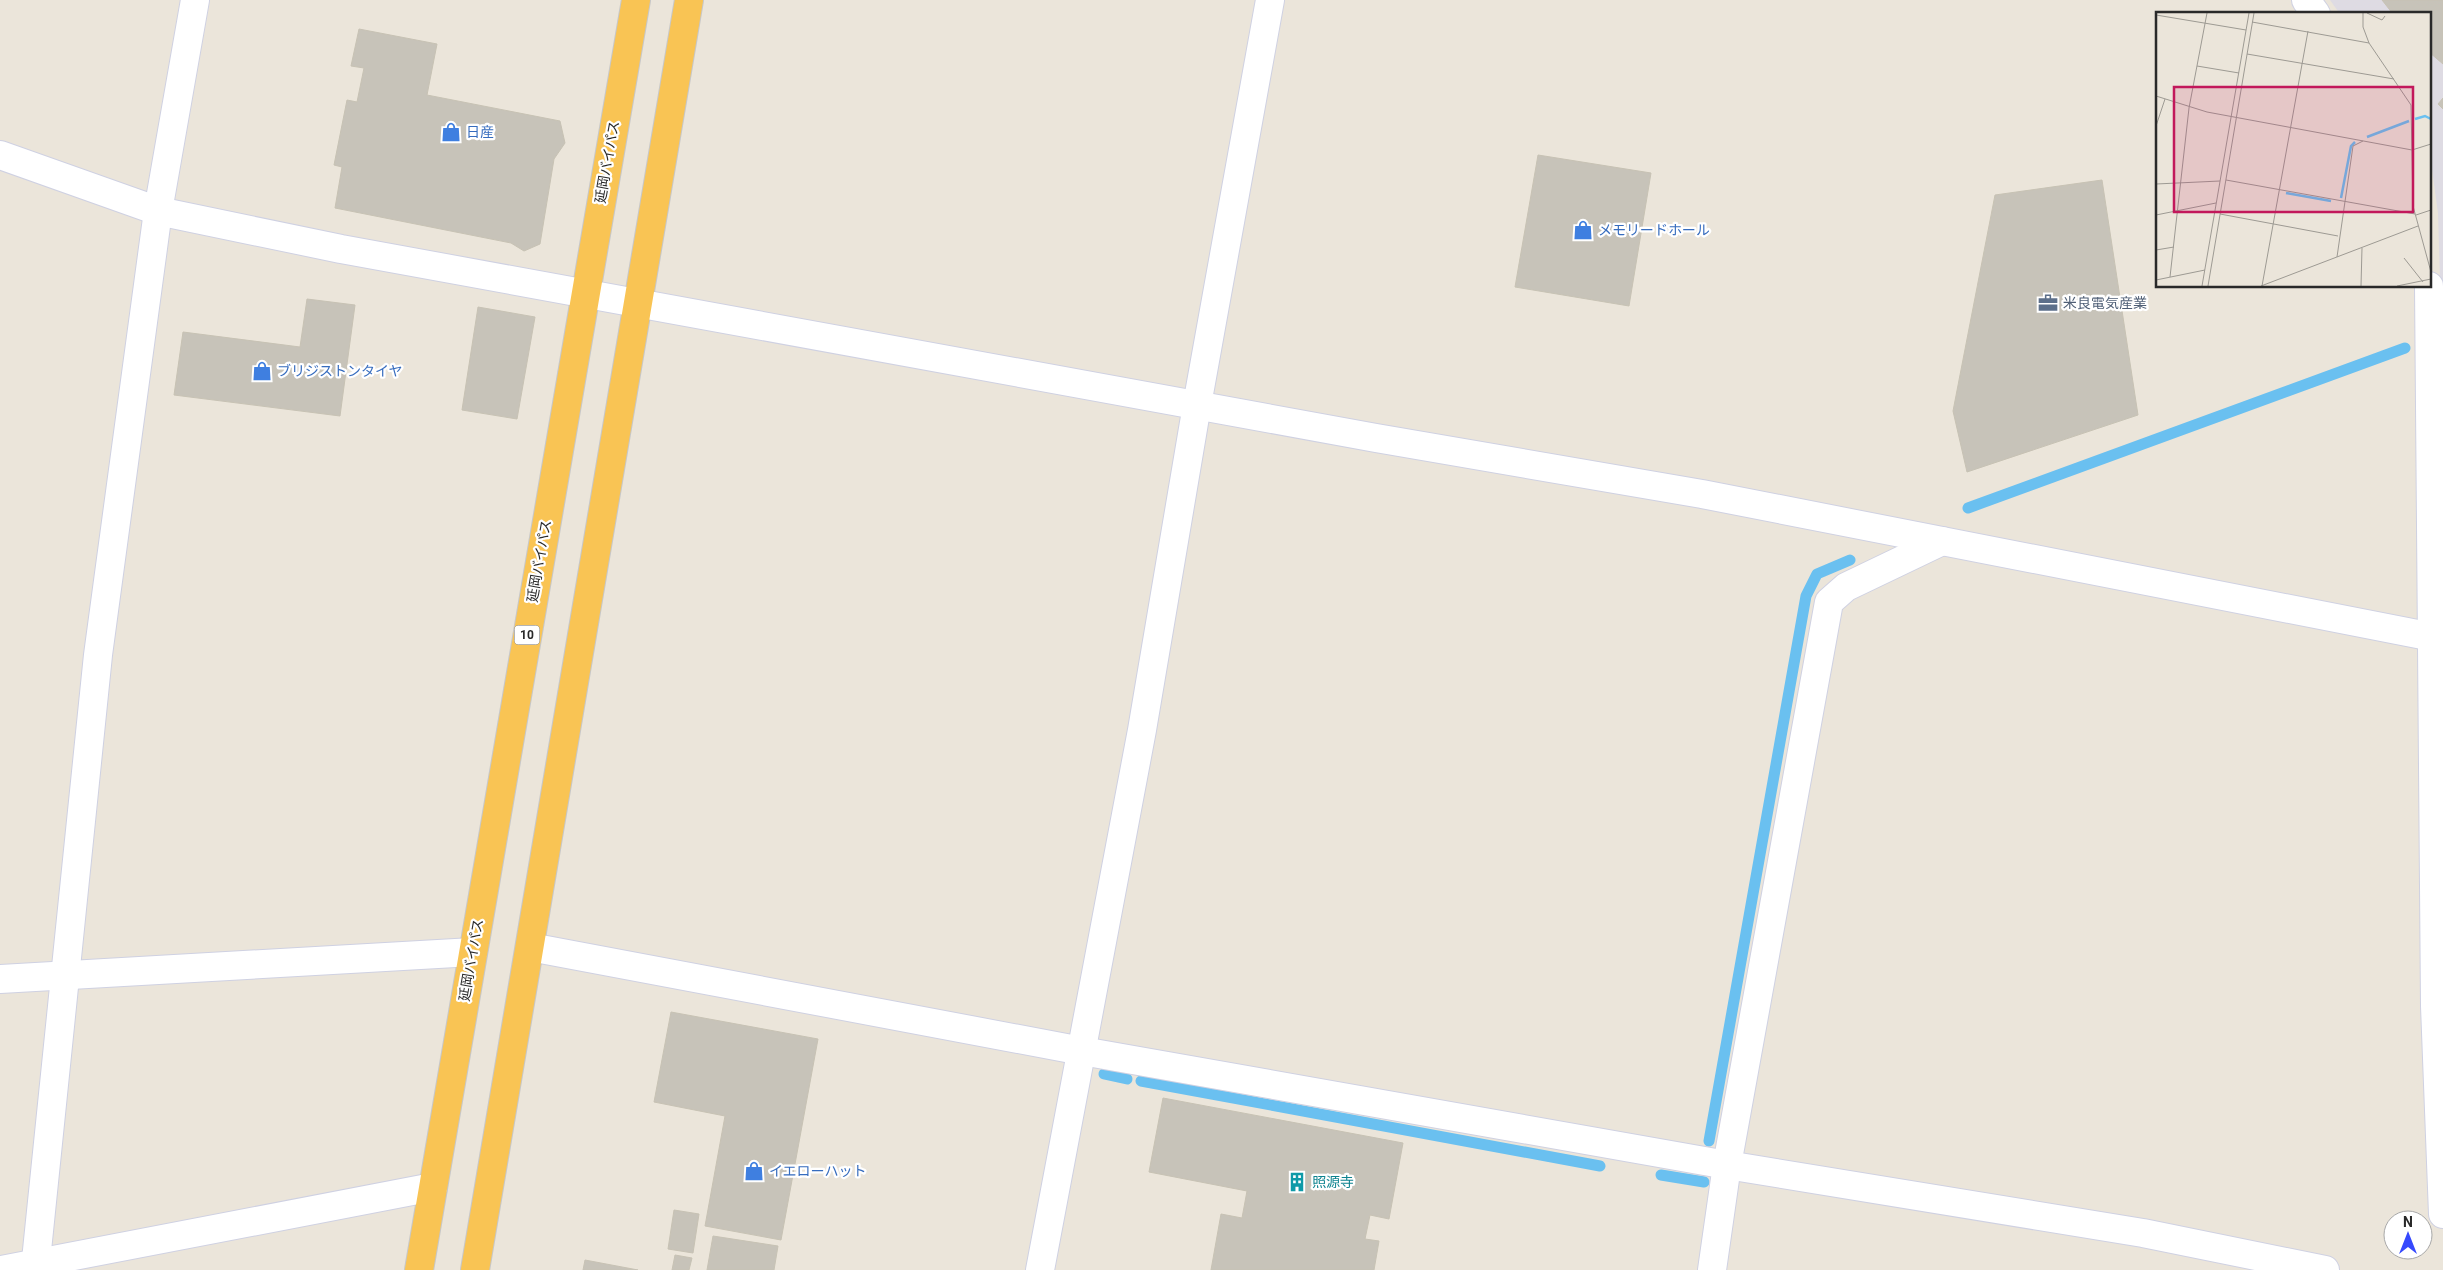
<svg xmlns="http://www.w3.org/2000/svg" width="2443" height="1270" viewBox="0 0 2443 1270" font-family="Roboto,'Noto Sans JP',sans-serif">
<rect width="100%" height="100%" fill="#ebe5da"/>
<polygon fill="#dedbe3" points="2330,0 2443,0 2443,380 2438,213 2429,148 2429,14 2340,14"/>
<g fill="none" stroke-linecap="round" stroke-linejoin="round">
<g stroke="#6ac0f0" stroke-width="11">
<polyline points="1968,508 2405,348"/>
<polyline points="1104,1074 1127,1079"/>
<polyline points="1141,1081 1600,1166"/>
<polyline points="1709,1141 1806,596 1817,574 1850,560"/>
<polyline points="1661,1175 1704,1182"/>
</g>
</g>
<g fill="#c7c3b9" stroke="#c7c2b4">
<polygon points="2382,0 2443,0 2443,64 2429,52 2429,14 2393,14"/>
<polygon points="359,29 437,44 427,95 560,121 565,143 554,159 540,244 524,251 511,243 335,208 342,167 334,165 347,100 357,102 364,68 351,66"/>
<polygon points="2443,98 2443,109 2438,104"/>
<polygon points="1538,155 1651,173 1629,306 1515,287"/>
<polygon points="2102,180 2138,415 1967,472 1953,411 1995,195"/>
<polygon points="307,299 355,305 340,416 174,395 183,332 300,347"/>
<polygon points="478,307 535,317 517,419 462,410"/>
<polygon points="671,1012 818,1039 781,1240 705,1226 725,1116 654,1102"/>
<polygon points="1163,1098 1403,1143 1389,1219 1370,1215 1365,1239 1379,1241 1374,1270 1211,1270 1221,1214 1242,1218 1247,1191 1149,1172"/>
<polygon points="674,1210 699,1214 693,1253 668,1249"/>
<polygon points="713,1236 778,1246 774,1270 707,1270"/>
<polygon points="675,1255 692,1258 689,1270 672,1270"/>
<polygon points="585,1260 638,1270 583,1270"/>
</g>
<g fill="none" stroke-linecap="round" stroke-linejoin="round">
<defs>
<g id="minor">
<polyline points="2306,0 2316,14"/>
<polyline points="0,155 158,211 341,249 1376,438 1702,494 2443,639"/>
<polyline points="2429,286 2435,1006 2443,1214"/>
<polyline points="530,947 1082,1051 1727,1165 2143,1233 2325,1270"/>
<polyline points="0,979 473,952"/>
<polyline points="1,1270 433,1187"/>
<polyline points="35,1270 98,655 158,211 195,0"/>
<polyline points="1040,1270 1142,730 1197,405 1270,0"/>
<polyline points="1712,1270 1727,1165 1829,602 1846,587 1942,541"/>
</g>
<g id="trunk">
<polyline points="419,1270 636,0"/>
<polyline points="475,1270 689,0"/>
</g>
</defs>
<use href="#minor" stroke="#cfd1e2" stroke-width="30"/>
<use href="#trunk" stroke="#c7c7c7" stroke-width="30"/>
<use href="#minor" stroke="#fff" stroke-width="28"/>
<use href="#trunk" stroke="#f9c454" stroke-width="28"/>
</g>
<defs>
<symbol id="shop-bare" viewBox="-9 -9 18 18"><path d="M-5-2.5h2.3a2.7 3.5 0 0 1 5.4 0H5L5.5 6h-11ZM-1.5-2.5h3a1.5 2.3 0 0 0-3 0Z" fill="#3f7fe0" stroke="#fff" stroke-width="2.5" paint-order="stroke"/></symbol>
<symbol id="office-bare" viewBox="-9 -9 18 18"><path d="M-6-3h4V-5.5h4V-3h4V5H-6ZM-1-4.5V-3h2v-1.5ZM-6 0V1H6V0Z" fill="#5c6f8a" stroke="#fff" stroke-width="2.5" paint-order="stroke"/></symbol>
<symbol id="building-bare" viewBox="-9 -9 18 18"><path d="M-4-6H4V6H1V3H-1V6H-4ZM-2.5-4.3h1.7v1.8h-1.7ZM.8-4.3h1.7v1.8H.8ZM-2.5-1h1.7V.8h-1.7ZM.8-1h1.7V.8H.8Z" fill="#0f9aa8" stroke="#fff" stroke-width="2.5" paint-order="stroke"/></symbol>
</defs>
<g fill-rule="evenodd">
<use href="#shop-bare" x="437" y="118" width="28" height="28"/>
<use href="#shop-bare" x="1569" y="216" width="28" height="28"/>
<use href="#office-bare" x="2034" y="289" width="28" height="28"/>
<use href="#shop-bare" x="248" y="357" width="28" height="28"/>
<use href="#shop-bare" x="740" y="1157" width="28" height="28"/>
<use href="#building-bare" x="1283" y="1168" width="28" height="28"/>
</g>
<g text-anchor="middle" dominant-baseline="central" stroke-width="4.5" stroke-linejoin="round" paint-order="stroke">
<rect fill="#fff" stroke="#696969" stroke-width="1" x="514.5" y="625.5" width="25" height="19" rx="4"/>
<g font-size="12" font-weight="bold" fill="#292929">
<text x="527" y="635">10</text>
</g>
<g font-size="14" fill="#366cbe" stroke="#fff" text-anchor="start">
<text x="466" y="132">日産</text>
<text x="1598" y="230">メモリードホール</text>
<text x="277" y="371">ブリジストンタイヤ</text>
<text x="769" y="1171">イエローハット</text>
</g>
<g font-size="14" fill="#292929" stroke="#fff">
<text transform="translate(607 162) rotate(-80)">延岡バイパス</text>
<text transform="translate(539 561) rotate(-80)">延岡バイパス</text>
<text transform="translate(471 960) rotate(-80)">延岡バイパス</text>
</g>
<g font-size="14" fill="#4e5e75" stroke="#fff" text-anchor="start">
<text x="2063" y="303">米良電気産業</text>
</g>
<g font-size="14" fill="#0d838f" stroke="#fff" text-anchor="start">
<text x="1312" y="1182">照源寺</text>
</g>
</g>
<g transform="translate(2156 12)">
<rect width="275" height="275" fill="#ebe5da"/>
<path fill="none" stroke="#6ac0f0" stroke-width="2.5" d="M259,107L269,104L275,107M211,125L253,109M130,181L175,189M185,186L195,134L199,130"/>
<path fill="none" stroke="#9d9a93" stroke-width="1" d="M207,1V15L213,31L255,93L257,194L275,260M211,1L226,8L229,4M0,3L90,18M96,10L213,31M91,42L238,67M41,54L83,61M0,84L51,100L256,138L275,132M0,114L9,87M70,168L259,202M0,172L64,169M64,202L182,224M0,203L60,191M260,203L275,198M0,238L18,235M181,245L197,134L207,129M248,246L267,270M14,265L33,96L51,1M0,268L49,258M46,274L93,1M52,274L98,1M105,274L262,214M106,274L152,19M205,274L206,236M241,274L275,267"/>
<path fill="#c2185b" fill-opacity="0.15" stroke="#c2185b" stroke-width="2.5" d="M18,75H257V200H18Z"/>
<rect width="275" height="275" fill="none" stroke="#292929" stroke-width="2.5"/>
</g>
<g transform="translate(2408 1235)"><circle r="24" fill="#ffffff" stroke="#a9a9a9"/>
<path d="M0-4L9 19L0 12L-9 19Z" fill="#3649fd"/>
<text y="-8" font-size="14" font-weight="bold" text-anchor="middle" fill="#292929">N</text>
</g>
</svg>
